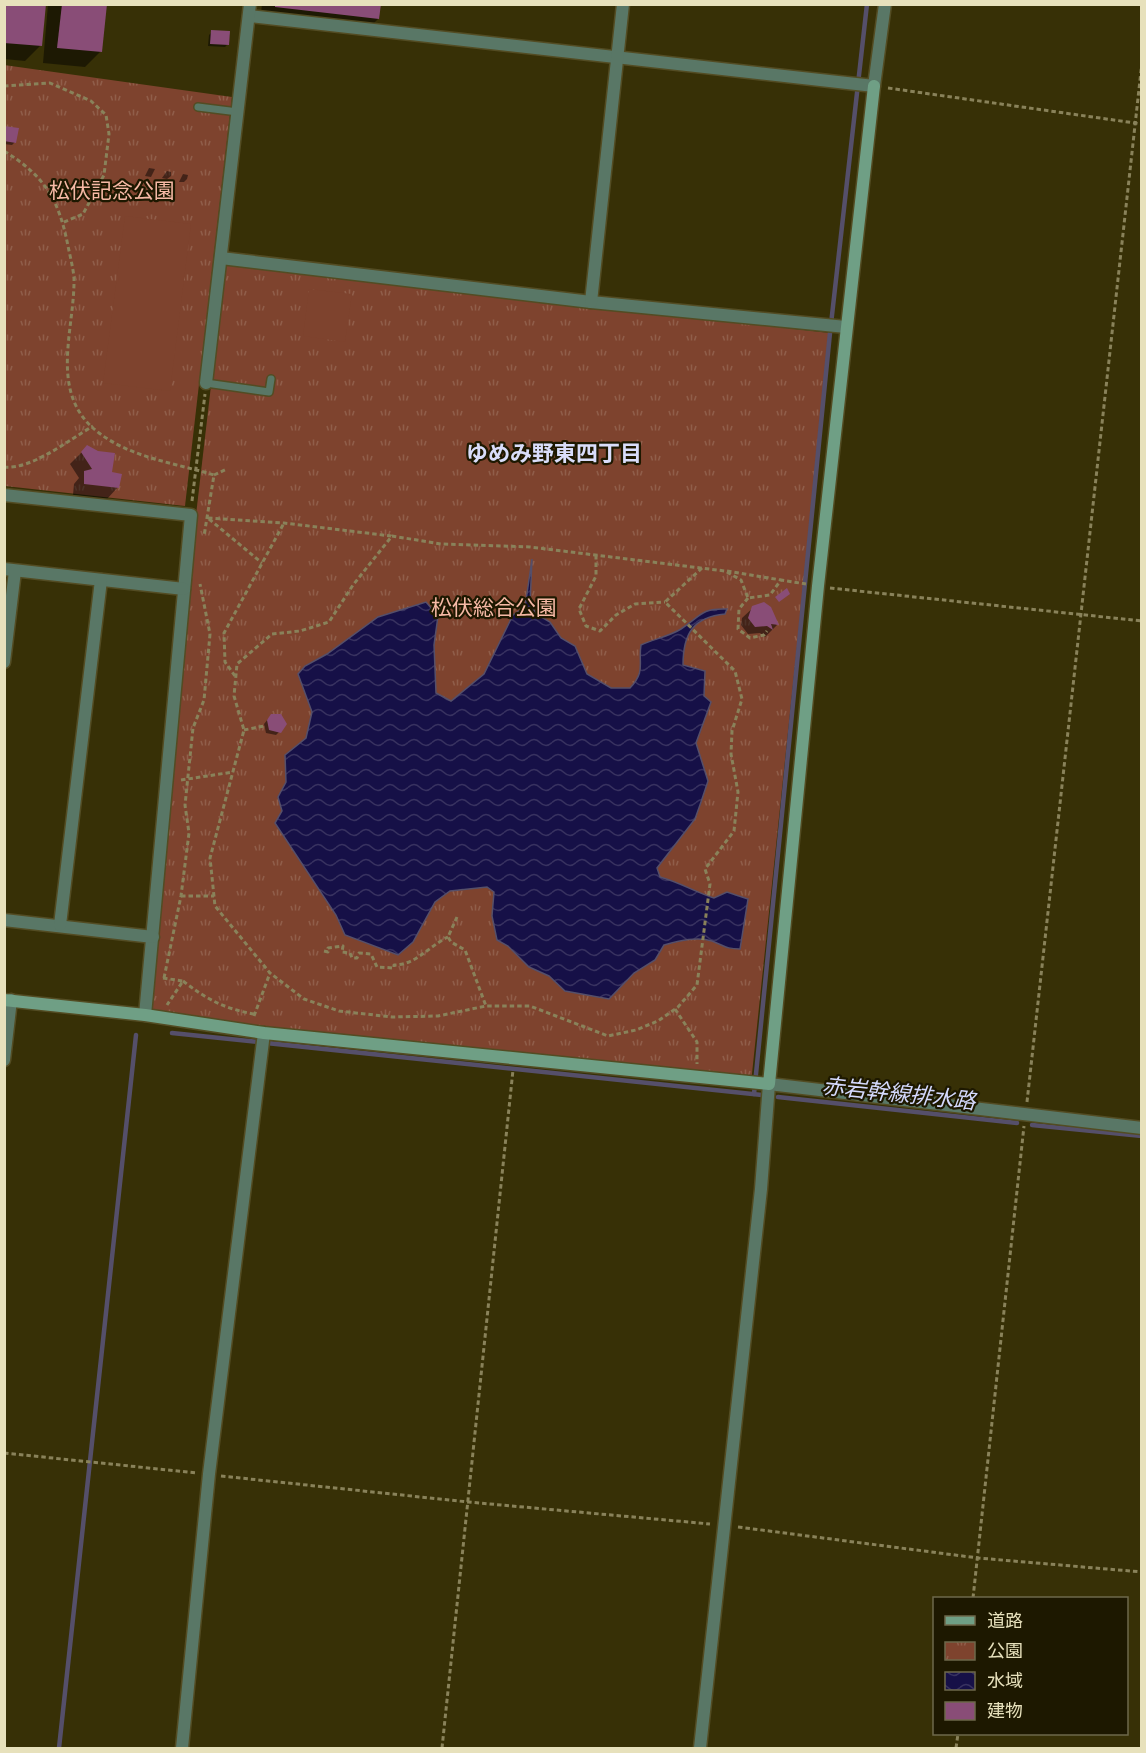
<svg xmlns="http://www.w3.org/2000/svg" width="1146" height="1753" viewBox="0 0 1146 1753" font-family="'Archivo Narrow','Noto Sans JP',sans-serif">
<defs>
<pattern id="park-tufts" width="24" height="20" patternUnits="userSpaceOnUse" patternTransform="scale(1.5)"><rect width="24" height="20" fill="#7e432e"/><path d="M3 7l-1-3M5 7V3M7 7l1-3M15 17l-1-3M17 17v-4M19 17l1-3" fill="none" stroke="#905e4a"/></pattern>
<pattern id="water-waves" width="16" height="10" patternUnits="userSpaceOnUse" patternTransform="scale(1.5)"><rect width="16" height="10" fill="#161047"/><path d="M0 5q4-4 8 0t8 0" fill="none" stroke="#383260"/></pattern>
</defs>
<rect width="100%" height="100%" fill="#373006"/>
<g fill="url(#park-tufts)">
<polygon points="4,65 232,97 185,506 5,486"/>
<polygon points="225,265 830,333 751,1083 264,1033 150,1013 196,515"/>
</g>
<g fill="#7e432e">
<polygon points="125,216 191,224 170,391 103,383"/>
<polygon points="309,289 352,294 345,342 303,336"/>
</g>
<path fill="url(#water-waves)" stroke="#554f6a" stroke-width="1.5" d="M532,559L530,604L536,614L550,622L561,638L575,646L587,674L611,688H630C646,671 638,664 641,645C654,639 670,636 681,629C701,616 701,608 727,609L725,614C693,617 683,634 683,665L705,671L704,696L711,702L696,743L708,781L701,802L695,819L657,868L660,877C679,882 695,892 714,898L727,892L748,899L740,949C726,949 725,946 712,941C697,936 679,941 664,945L655,960L634,973L609,999L565,991L549,976L529,967L508,946L497,940L492,916L494,892L487,887L450,891L435,902L413,942L398,955L345,935L336,915L275,823L282,811L278,797L286,782L285,755L306,738L312,712L298,674L305,666L327,654L378,617L426,602L438,616L434,645L436,693L451,701L484,674L513,615L525,607Z"/>
<g fill="#0007">
<polygon points="4,4 40,46 25,61 4,59"/>
<polygon points="48,4 105,4 101,51 85,67 43,63"/>
<polygon points="262,4 380,4 378,19 363,34 260,22"/>
<polygon points="212,32 228,44 225,47 208,46 209,35"/>
<polygon points="4,128 15,142 12,145 4,144"/>
<polygon points="149,168 155,169 151,177 145,176"/>
<polygon points="167,171 171,172 171,176 167,179 162,178"/>
<polygon points="183,174 188,175 187,179 184,182 179,182"/>
<polygon points="87,447 118,487 107,499 73,495 74,484 79,478 70,464"/>
<polygon points="756,605 777,625 765,637 760,633 748,634 741,625 742,618"/>
<polygon points="268,719 279,732 276,735 266,733 264,724"/>
</g>
<g fill="none" stroke-linecap="round" stroke-linejoin="round">
<g stroke="#554f6a" stroke-width="4.5">
<polyline points="172,1033 762,1095"/>
<polyline points="754,1094 830,333 867,4"/>
<polyline points="778,1097 1017,1123"/>
<polyline points="1032,1125 1142,1136"/>
<polyline points="59,1748 136,1035"/>
</g>
</g>
<g fill="#894d77">
<polygon points="4,4 46,4 42,46 4,43"/>
<polygon points="62,4 107,4 102,52 57,48"/>
<polygon points="275,4 381,4 379,19 275,7"/>
<polygon points="211,30 230,31 229,45 210,44"/>
<polygon points="4,126 19,128 16,143 4,141"/>
<polygon points="87,445 98,451 115,453 112,472 122,474 119,488 84,484 84,471 92,469 81,452"/>
<polygon points="787,588 790,594 779,602 775,597"/>
<polygon points="764,602 771,607 779,625 771,624 773,630 767,626 755,627 748,618 752,606"/>
<polygon points="271,714 281,714 287,724 281,733 269,730 267,720"/>
</g>
<g fill="none" stroke-linecap="round" stroke-linejoin="round">
<defs>
<g id="lane">
<polyline points="198,107 238,112"/>
<polyline points="206,383 269,392 271,379"/>
</g>
<g id="street">
<polyline points="249,16 874,86 885,4"/>
<polyline points="221,258 591,302 846,327"/>
<polyline points="591,302 623,4"/>
<polyline points="206,383 250,4"/>
<polyline points="4,495 191,515 145,1015"/>
<polyline points="4,569 184,589"/>
<polyline points="4,662 15,571"/>
<polyline points="4,920 153,937"/>
<polyline points="60,925 101,580"/>
<polyline points="4,1060 11,1000"/>
<polyline points="182,1748 209,1474 264,1033"/>
<polyline points="700,1748 761,1189 769,1084 1142,1128"/>
</g>
<polyline id="secondary" points="4,1000 145,1015 264,1033 769,1084 818,586 874,86"/>
</defs>
<use href="#lane" stroke="#534c23" stroke-width="10"/>
<use href="#street" stroke="#534c23" stroke-width="15"/>
<use href="#secondary" stroke="#534c23" stroke-width="15"/>
<g stroke="#89825a" stroke-width="3" stroke-dasharray="4.5 3" stroke-linecap="butt">
<polyline points="4,86 50,83 91,101 106,115 109,134 104,175 83,214 62,223"/>
<polyline points="888,88 1142,124"/>
<path d="M4,151C45,176 59,200 68,246C70,256 73,267 74,278C75,330 47,394 99,433C132,458 175,463 214,475L204,536"/>
<path d="M4,467C31,470 69,440 93,426"/>
<polyline points="214,475 227,469"/>
<polyline points="192,501 205,394"/>
<polyline points="208,518 284,523 391,536"/>
<polyline points="209,519 262,563"/>
<polyline points="596,555 596,576 579,609 586,626 600,631 616,615 635,604 665,602"/>
<polyline points="702,568 665,602 735,671 742,699 732,731 731,754 738,792 734,831 705,869 710,884 697,985 678,1007 658,1021 636,1030 608,1036 530,1006 486,1006 438,1016 392,1017 339,1011 304,999 270,973 215,906 210,858 244,730 234,696 237,664 272,634 300,631 329,622 353,585 392,536 441,544 530,547 725,571 741,580 748,598 770,595 781,580 806,584"/>
<polyline points="727,571 781,580"/>
<polyline points="830,588 1142,621"/>
<polyline points="748,598 739,609 738,629 750,638 764,635 767,631"/>
<polyline points="235,676 225,662 224,633 284,523"/>
<polyline points="244,730 264,726"/>
<polyline points="181,780 233,772"/>
<polyline points="181,896 214,896"/>
<polyline points="457,917 448,937 451,942 465,950 486,1006"/>
<path d="M324,951L328,952V948L343,946L342,952L350,953L352,958H357L359,953L371,954L377,967L394,968V965C416,965 429,946 448,937"/>
<polyline points="163,978 183,981 167,1005"/>
<polyline points="164,978 181,896 189,833 185,805 193,728 204,700 210,634 200,584"/>
<path d="M183,981C206,999 225,1009 254,1014"/>
<polyline points="675,1009 697,1042 697,1064"/>
<polyline points="254,1016 270,973"/>
<polyline points="1027,1102 1142,62"/>
<polyline points="4,1453 197,1473"/>
<polyline points="221,1476 468,1502 710,1524"/>
<polyline points="738,1527 978,1558 1142,1572"/>
<polyline points="973,1598 1024,1126"/>
<polyline points="442,1748 513,1070"/>
<polyline points="956,1748 958,1734"/>
</g>
<use href="#lane" stroke="#597766" stroke-width="7"/>
<use href="#street" stroke="#597766" stroke-width="12"/>
<use href="#secondary" stroke="#6f9f85" stroke-width="12"/>
</g>
<g text-anchor="middle" dominant-baseline="central" stroke-width="4.5" stroke-linejoin="round" paint-order="stroke">
<g font-size="21" fill="#f6b9a5" stroke="#1d1800">
<text x="112" y="190">松伏記念公園</text>
<text x="494" y="607">松伏総合公園</text>
</g>
<g font-size="22" font-weight="bold" fill="#d9ddfa" stroke="#1d1800">
<text x="554" y="453">ゆめみ野東四丁目</text>
</g>
<g font-size="22" font-style="italic" fill="#d4d9fd" stroke="#1d1800">
<text transform="translate(899 1093) rotate(6)">赤岩幹線排水路</text>
</g>
</g>
<rect width="1146" height="1753" fill="none" stroke="#e7e1bc" stroke-width="12"/>
<rect x="933" y="1597" width="195" height="138" fill="#1d1800" stroke="#6e684b" stroke-width="1.5"/>
<rect x="945" y="1616" width="30" height="9" fill="#6f9f85" stroke="#6e684b" stroke-width="1.5"/>
<text x="987" y="1627" font-size="18" fill="#e7e1bc">道路</text>
<rect x="945" y="1642" width="30" height="18" fill="url(#park-tufts)" stroke="#6e684b" stroke-width="1.5"/>
<text x="987" y="1657" font-size="18" fill="#e7e1bc">公園</text>
<rect x="945" y="1672" width="30" height="18" fill="url(#water-waves)" stroke="#6e684b" stroke-width="1.5"/>
<text x="987" y="1687" font-size="18" fill="#e7e1bc">水域</text>
<rect x="945" y="1702" width="30" height="18" fill="#894d77" stroke="#6e684b" stroke-width="1.5"/>
<text x="987" y="1717" font-size="18" fill="#e7e1bc">建物</text>
</svg>
